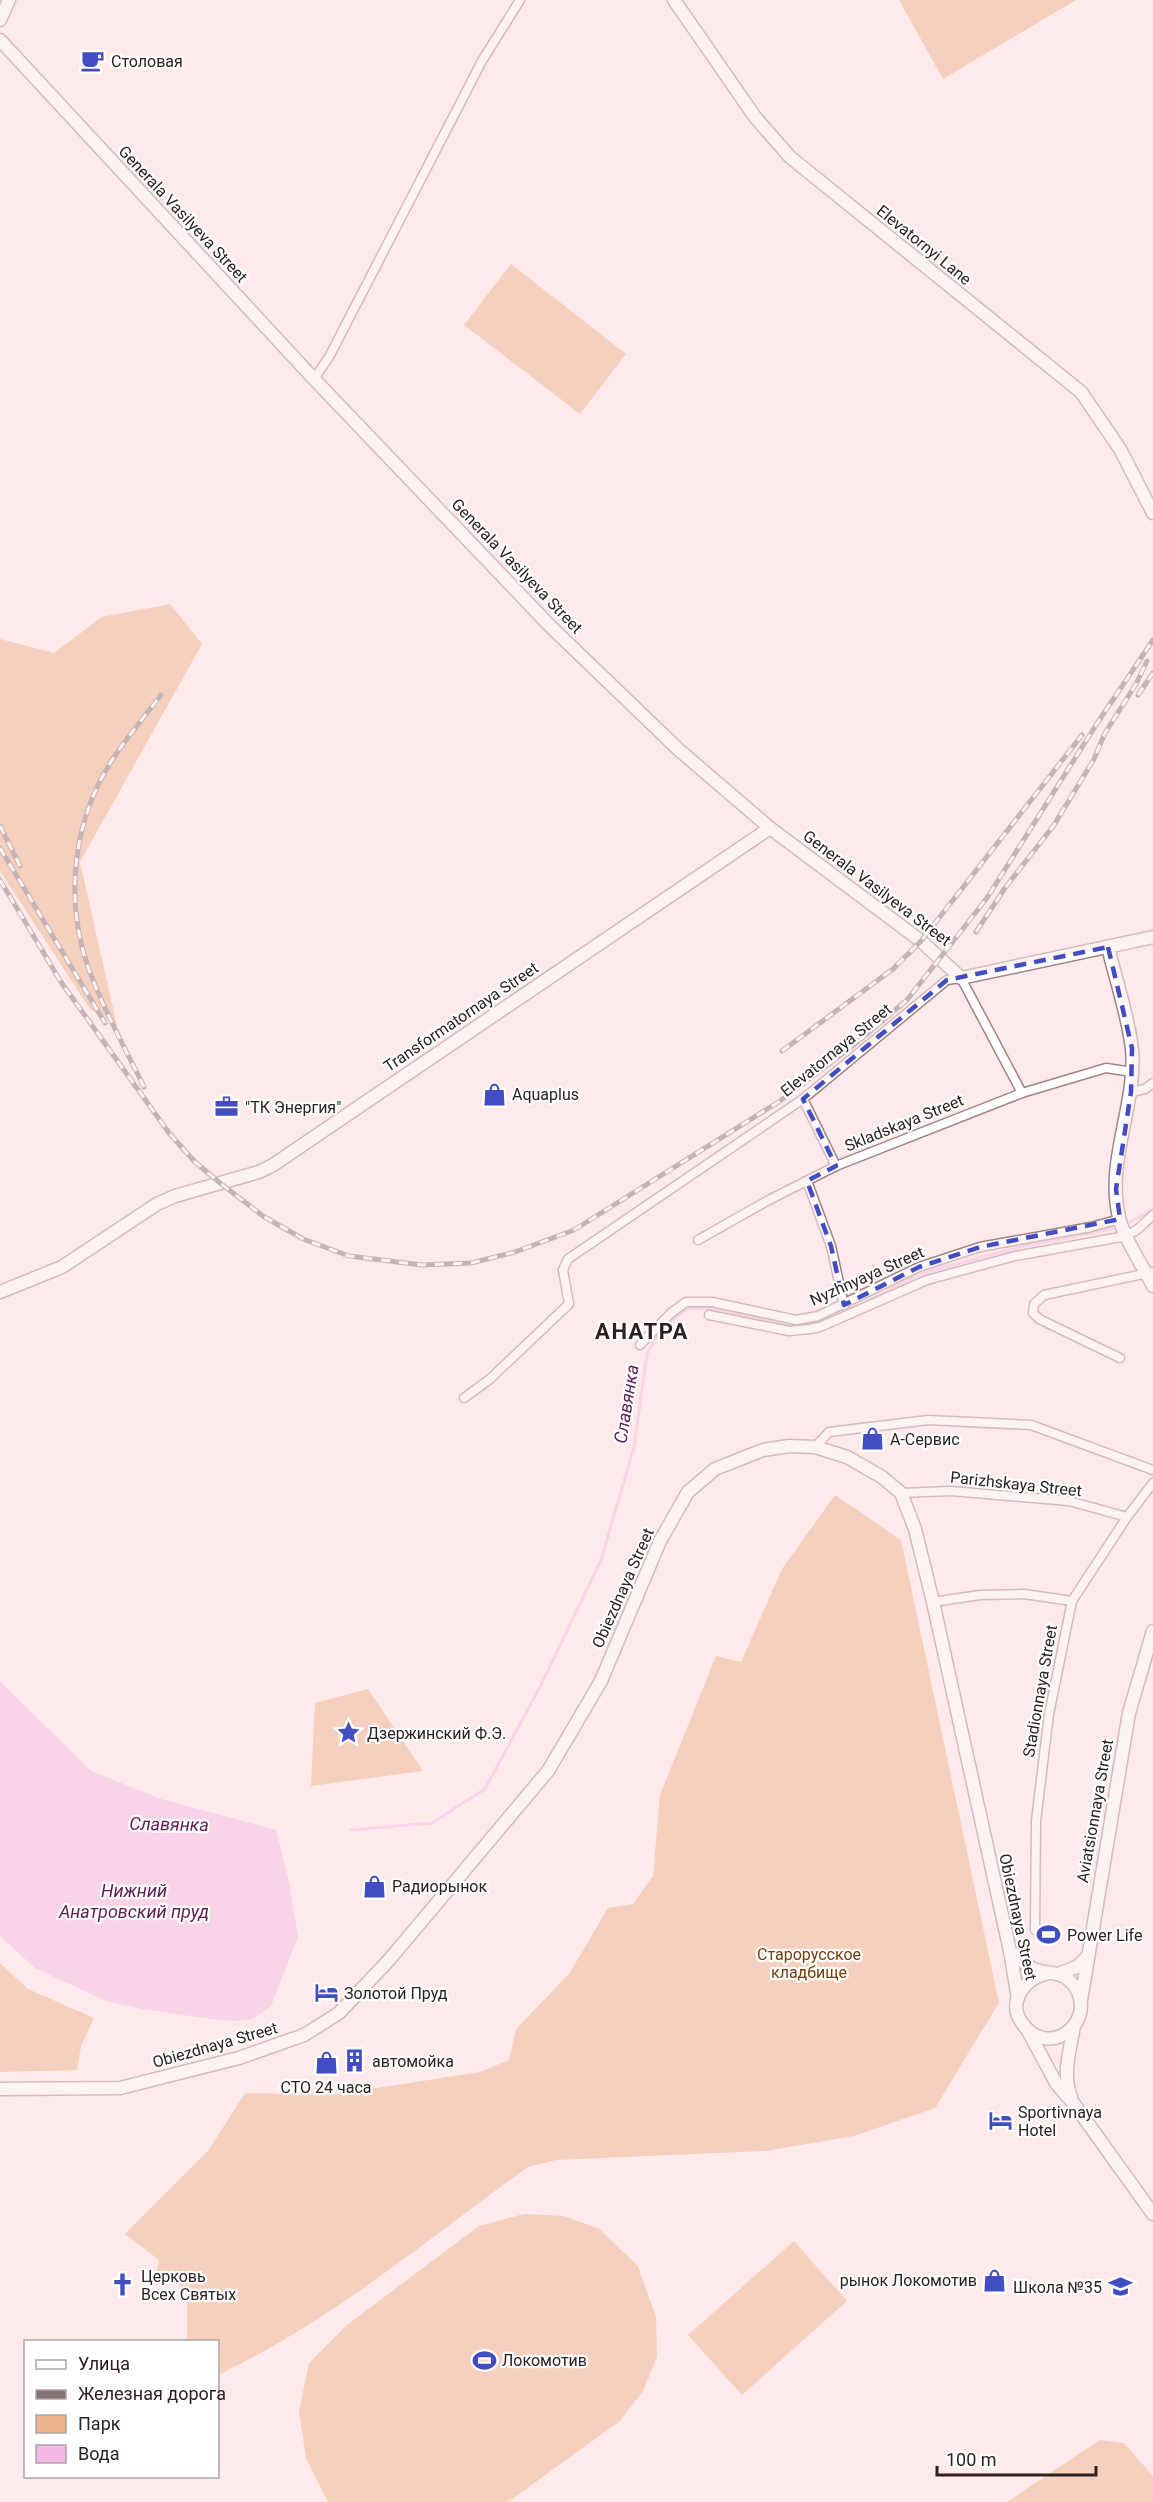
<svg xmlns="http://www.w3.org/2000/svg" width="1153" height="2502" viewBox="0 0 1153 2502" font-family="Roboto,sans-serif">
<rect width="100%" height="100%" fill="#feeaea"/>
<g fill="#ebb28b">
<polygon points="899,0 1076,0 943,79"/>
<polygon points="511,264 626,354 580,414 464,325"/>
<polygon points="170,604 202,644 80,862 117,1026 90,1009 0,871 0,639 54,653 102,617"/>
<path d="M835,1495L901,1540L999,2003L935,2108L854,2136L765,2151L556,2160L528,2167C427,2240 331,2321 218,2375V2342L187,2341V2294L171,2275L154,2282L159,2260L125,2234L208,2151L245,2093L332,2095L480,2072L509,2060L516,2029L569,1974L608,1908L633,1904L653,1876L660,1795L716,1656L741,1662L782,1569Z"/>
<polygon points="368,1689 423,1771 311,1786 315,1703"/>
<polygon points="0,1963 28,1989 94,2018 81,2046 77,2070 0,2072"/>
<polygon points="524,2214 563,2216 598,2228 638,2266 656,2317 657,2357 643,2391 620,2421 508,2502 328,2502 306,2458 299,2412 309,2363 347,2325 479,2226"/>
<polygon points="794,2241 847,2301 742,2395 688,2335"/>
<polygon points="1100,2440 1124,2443 1153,2476 1153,2502 1007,2502"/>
</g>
<polygon fill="#f3b8e5" points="0,1681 91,1771 161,1799 276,1830 290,1886 298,1937 271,2006 253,2019 239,2021 218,2020 142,2009 106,2001 35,1968 0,1936"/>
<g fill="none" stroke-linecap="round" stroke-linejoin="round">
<g stroke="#f3b8e5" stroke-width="3">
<polyline points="1130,1222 1153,1209"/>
<polyline points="350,1830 432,1823 485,1789 541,1685 601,1560 634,1447 647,1353 662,1328 688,1308 717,1309 786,1325 819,1322 857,1306 923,1273 1020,1247 1116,1228"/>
</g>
<defs>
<g id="street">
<polyline points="314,379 329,357 482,61 520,0"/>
<polyline points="1131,1092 1145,1089 1153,1083"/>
<polyline points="803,1099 836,1166"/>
<polyline points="807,1181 831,1246 844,1305"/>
<polyline points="698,1240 767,1201 836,1166 1022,1093 1106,1068 1132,1072"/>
<polyline points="709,1315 789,1331 810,1329 820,1327 927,1280 1015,1256 1126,1236 1138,1229 1153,1215"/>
<polyline points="640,1345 671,1313 686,1302 712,1302 796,1320 818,1316 919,1267 980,1247 1091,1227 1120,1219"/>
<polyline points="1120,1358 1039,1319 1033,1313 1034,1304 1044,1295 1153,1272"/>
<polyline points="464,1398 490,1379 569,1304 563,1270 568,1259 803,1099 947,980 961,978 1022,1093"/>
<polyline points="815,1447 829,1432 928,1420 1031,1425 1153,1470"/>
<polyline points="901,1493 951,1491 1069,1501 1127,1517"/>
<polyline points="933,1602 980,1595 1024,1594 1072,1601"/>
<polyline points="1035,1930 1036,1821 1049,1714 1072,1601 1127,1517 1153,1483"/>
</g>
<g id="secondary">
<polyline points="674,0 755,117 790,157 1081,392 1120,449 1153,513"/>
<polyline points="0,20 9,0"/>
<polyline points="0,40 314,379 550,626 679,750 770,828 921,941 961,978 1153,937"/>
<path d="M1108,947C1115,977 1129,1019 1132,1049C1137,1106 1104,1164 1120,1221C1127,1244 1142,1264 1153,1286"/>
<polyline points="0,1292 62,1267 157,1204 175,1196 259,1172 273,1165 770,828"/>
<path d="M1010,1951C1018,1958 1026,1966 1036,1970C1047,1974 1061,1971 1070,1981C1104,2015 1051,2064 1022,2023C1006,2001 1026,1977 1048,1973"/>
<polyline points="1058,1974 1077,1967 1087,1957"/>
<polyline points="1081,2000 1129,1713 1153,1631"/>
<polyline points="1027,2029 1056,2083 1074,2104 1153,2214"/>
<polyline points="0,2089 120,2088 239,2058 304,2035 339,2013 389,1960 548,1771 601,1681 660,1541 688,1492 715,1469 763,1450 789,1446 815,1447 847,1457 882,1477 901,1493 915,1529 933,1602 1010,1951 1018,1998"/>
<path d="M1071,2097C1062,2074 1070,2050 1074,2026"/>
</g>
</defs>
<use href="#street" stroke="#a18485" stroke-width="11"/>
<use href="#secondary" stroke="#a18485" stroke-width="15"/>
<use href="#street" stroke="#fff" stroke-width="8"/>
<use href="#secondary" stroke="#fff" stroke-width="12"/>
<defs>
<g id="rail">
<polyline points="1138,695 1153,673"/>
<polyline points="0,826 20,866"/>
<polyline points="0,848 105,1023"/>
<polyline points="0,880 61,982 169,1133 195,1162 220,1183 263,1216 303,1239 349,1256 422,1265 471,1263 515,1252 574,1230 780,1101 850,1048 907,1000 987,898 1096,725 1153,640"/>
<polyline points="976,932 1005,888 1054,825 1094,759 1105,733 1136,684 1147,661"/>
<polyline points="782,1051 893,969 921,941 1082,735"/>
<path d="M144,1087C125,1048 103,1009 88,967C64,898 73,819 114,757C128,736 145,716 161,695"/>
</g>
</defs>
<use href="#rail" stroke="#837374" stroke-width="5"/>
<use href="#rail" stroke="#fff" stroke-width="3" stroke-dasharray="9" stroke-linecap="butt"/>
</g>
<path d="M0 0H1153V2502H0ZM1108,947L1132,1048L1131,1092L1116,1189L1120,1219L980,1247L919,1267L844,1305L831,1246L807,1181L836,1166L803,1099L947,980Z" fill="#feeaea" fill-opacity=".55" fill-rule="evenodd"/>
<path fill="none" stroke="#424dc2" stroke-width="4.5" stroke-dasharray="12 8" stroke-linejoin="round" d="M1108,947L1132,1048L1131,1092L1116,1189L1120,1219L980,1247L919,1267L844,1305L831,1246L807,1181L836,1166L803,1099L947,980Z"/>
<defs>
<symbol id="cafe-bare" viewBox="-9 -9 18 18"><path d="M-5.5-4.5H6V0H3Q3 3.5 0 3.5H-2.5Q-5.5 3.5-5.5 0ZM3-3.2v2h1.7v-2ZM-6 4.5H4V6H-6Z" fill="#424dc2" stroke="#fff" stroke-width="2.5" paint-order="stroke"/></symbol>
<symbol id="shop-bare" viewBox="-9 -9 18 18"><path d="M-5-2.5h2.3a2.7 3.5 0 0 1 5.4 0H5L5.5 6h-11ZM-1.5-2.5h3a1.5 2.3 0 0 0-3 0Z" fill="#424dc2" stroke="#fff" stroke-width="2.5" paint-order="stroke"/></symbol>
<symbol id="office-bare" viewBox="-9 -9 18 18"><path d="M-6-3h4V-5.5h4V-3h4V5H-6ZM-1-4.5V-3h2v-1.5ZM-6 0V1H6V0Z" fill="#424dc2" stroke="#fff" stroke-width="2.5" paint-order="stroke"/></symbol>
<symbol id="sight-bare" viewBox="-9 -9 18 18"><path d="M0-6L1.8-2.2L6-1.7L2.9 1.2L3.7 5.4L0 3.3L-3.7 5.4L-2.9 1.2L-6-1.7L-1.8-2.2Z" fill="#424dc2" stroke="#fff" stroke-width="2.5" paint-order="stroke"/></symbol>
<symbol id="stadium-bare" viewBox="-9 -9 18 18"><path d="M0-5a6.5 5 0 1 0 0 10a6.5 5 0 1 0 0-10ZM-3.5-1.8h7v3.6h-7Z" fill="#424dc2" stroke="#fff" stroke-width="2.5" paint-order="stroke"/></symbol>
<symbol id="hotel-bare" viewBox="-9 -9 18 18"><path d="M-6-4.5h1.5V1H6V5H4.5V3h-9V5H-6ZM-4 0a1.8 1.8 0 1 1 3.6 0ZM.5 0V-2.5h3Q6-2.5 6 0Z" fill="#424dc2" stroke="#fff" stroke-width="2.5" paint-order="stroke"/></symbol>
<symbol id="building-bare" viewBox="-9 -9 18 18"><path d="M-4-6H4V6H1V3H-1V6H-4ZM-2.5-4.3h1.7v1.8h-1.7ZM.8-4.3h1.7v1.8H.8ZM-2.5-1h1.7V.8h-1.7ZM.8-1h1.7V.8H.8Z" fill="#424dc2" stroke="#fff" stroke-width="2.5" paint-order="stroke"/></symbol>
<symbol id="church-bare" viewBox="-9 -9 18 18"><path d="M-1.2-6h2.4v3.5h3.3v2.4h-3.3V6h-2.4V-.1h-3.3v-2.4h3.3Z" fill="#424dc2" stroke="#fff" stroke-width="2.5" paint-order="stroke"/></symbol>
<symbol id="school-bare" viewBox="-9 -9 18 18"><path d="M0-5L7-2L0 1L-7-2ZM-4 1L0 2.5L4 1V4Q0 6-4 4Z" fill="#424dc2" stroke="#fff" stroke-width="2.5" paint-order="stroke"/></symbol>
</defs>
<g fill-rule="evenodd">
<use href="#cafe-bare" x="76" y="44" width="33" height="33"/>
<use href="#shop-bare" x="478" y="1078" width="33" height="33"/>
<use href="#office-bare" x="210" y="1090" width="33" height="33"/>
<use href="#shop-bare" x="856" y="1422" width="33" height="33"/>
<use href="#sight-bare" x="332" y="1716" width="33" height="33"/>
<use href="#shop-bare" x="358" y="1870" width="33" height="33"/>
<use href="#stadium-bare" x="1032" y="1918" width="33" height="33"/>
<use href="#hotel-bare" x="310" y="1976" width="33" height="33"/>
<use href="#building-bare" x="338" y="2044" width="33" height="33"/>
<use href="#shop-bare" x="310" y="2046" width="33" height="33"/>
<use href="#hotel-bare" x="984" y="2104" width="33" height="33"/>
<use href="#shop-bare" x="978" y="2264" width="33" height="33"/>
<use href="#church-bare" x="106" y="2268" width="33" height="33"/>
<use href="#school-bare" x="1104" y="2270" width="33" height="33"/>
<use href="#stadium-bare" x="468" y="2344" width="33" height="33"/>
</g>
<g text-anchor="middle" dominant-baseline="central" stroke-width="4.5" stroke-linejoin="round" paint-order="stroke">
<g font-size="16" fill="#2c2021" stroke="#fff" text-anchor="start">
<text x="111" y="61">Столовая</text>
<text x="512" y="1094">Aquaplus</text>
<text x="245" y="1107">"ТК Энергия"</text>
<text x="890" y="1439">А-Сервис</text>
<text x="367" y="1733">Дзержинский Ф.Э.</text>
<text x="392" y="1886">Радиорынок</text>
<text x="1067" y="1935">Power Life</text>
<text x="344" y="1993">Золотой Пруд</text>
<text x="372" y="2061">автомойка</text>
<text x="326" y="2087" text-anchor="middle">СТО 24 часа</text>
<text x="1018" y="2112">Sportivnaya<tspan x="1018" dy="18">Hotel</tspan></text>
<text x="141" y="2276">Церковь<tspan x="141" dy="18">Всех Святых</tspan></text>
<text x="977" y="2280" text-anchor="end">рынок Локомотив</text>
<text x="1102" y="2287" text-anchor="end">Школа №35</text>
<text x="502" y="2360">Локомотив</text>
</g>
<g font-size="16" fill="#2c2021" stroke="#fff">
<text transform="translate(183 214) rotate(47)">Generala Vasilyeva Street</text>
<text transform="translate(924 245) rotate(39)">Elevatornyi Lane</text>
<text transform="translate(517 566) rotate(46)">Generala Vasilyeva Street</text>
<text transform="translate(877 888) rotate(37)">Generala Vasilyeva Street</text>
<text transform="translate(461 1017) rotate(-34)">Transformatornaya Street</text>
<text transform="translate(836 1050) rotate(-39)">Elevatornaya Street</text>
<text transform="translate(904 1123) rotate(-22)">Skladskaya Street</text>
<text transform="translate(867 1276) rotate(-24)">Nyzhnyaya Street</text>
<text transform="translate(1016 1484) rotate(6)">Parizhskaya Street</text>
<text transform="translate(623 1588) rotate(-66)">Obiezdnaya Street</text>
<text transform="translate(1040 1691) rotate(-80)">Stadionnaya Street</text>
<text transform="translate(1095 1811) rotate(-80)">Aviatsionnaya Street</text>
<text transform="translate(1018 1917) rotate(78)">Obiezdnaya Street</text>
<text transform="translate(215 2045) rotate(-16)">Obiezdnaya Street</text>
</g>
<g font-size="16" fill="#733c0a" stroke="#fff">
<text x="809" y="1954">Старорусское<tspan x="809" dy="18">кладбище</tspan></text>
</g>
<g font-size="18" font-style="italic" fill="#5f1c55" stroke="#fff">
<text transform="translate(626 1404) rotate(-81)">Славянка</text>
<text transform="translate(169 1824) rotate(1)">Славянка</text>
<text x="134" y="1890">Нижний<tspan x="134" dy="21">Анатровский пруд</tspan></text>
</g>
<g font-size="22" font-weight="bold" letter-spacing="1.5" fill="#2c2021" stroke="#fff">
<text x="642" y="1331">АНАТРА</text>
</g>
</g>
<rect x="24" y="2340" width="195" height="138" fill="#ffffff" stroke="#aba6a6" stroke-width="1.5"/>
<rect x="36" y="2360" width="30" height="9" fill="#ffffff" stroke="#aba6a6" stroke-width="1.5"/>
<text x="78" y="2370" font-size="18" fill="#2c2021">Улица</text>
<rect x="36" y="2390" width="30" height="9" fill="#837374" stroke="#aba6a6" stroke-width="1.5"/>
<text x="78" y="2400" font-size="18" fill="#2c2021">Железная дорога</text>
<rect x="36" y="2415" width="30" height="18" fill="#ebb28b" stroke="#aba6a6" stroke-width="1.5"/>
<text x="78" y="2430" font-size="18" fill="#2c2021">Парк</text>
<rect x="36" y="2445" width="30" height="18" fill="#f3b8e5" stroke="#aba6a6" stroke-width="1.5"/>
<text x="78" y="2460" font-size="18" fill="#2c2021">Вода</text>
<path d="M937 2466v9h159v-9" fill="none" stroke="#2c2021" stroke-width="3"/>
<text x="946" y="2466" font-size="18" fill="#2c2021" stroke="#ffffff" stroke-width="4.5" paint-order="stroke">100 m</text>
</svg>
